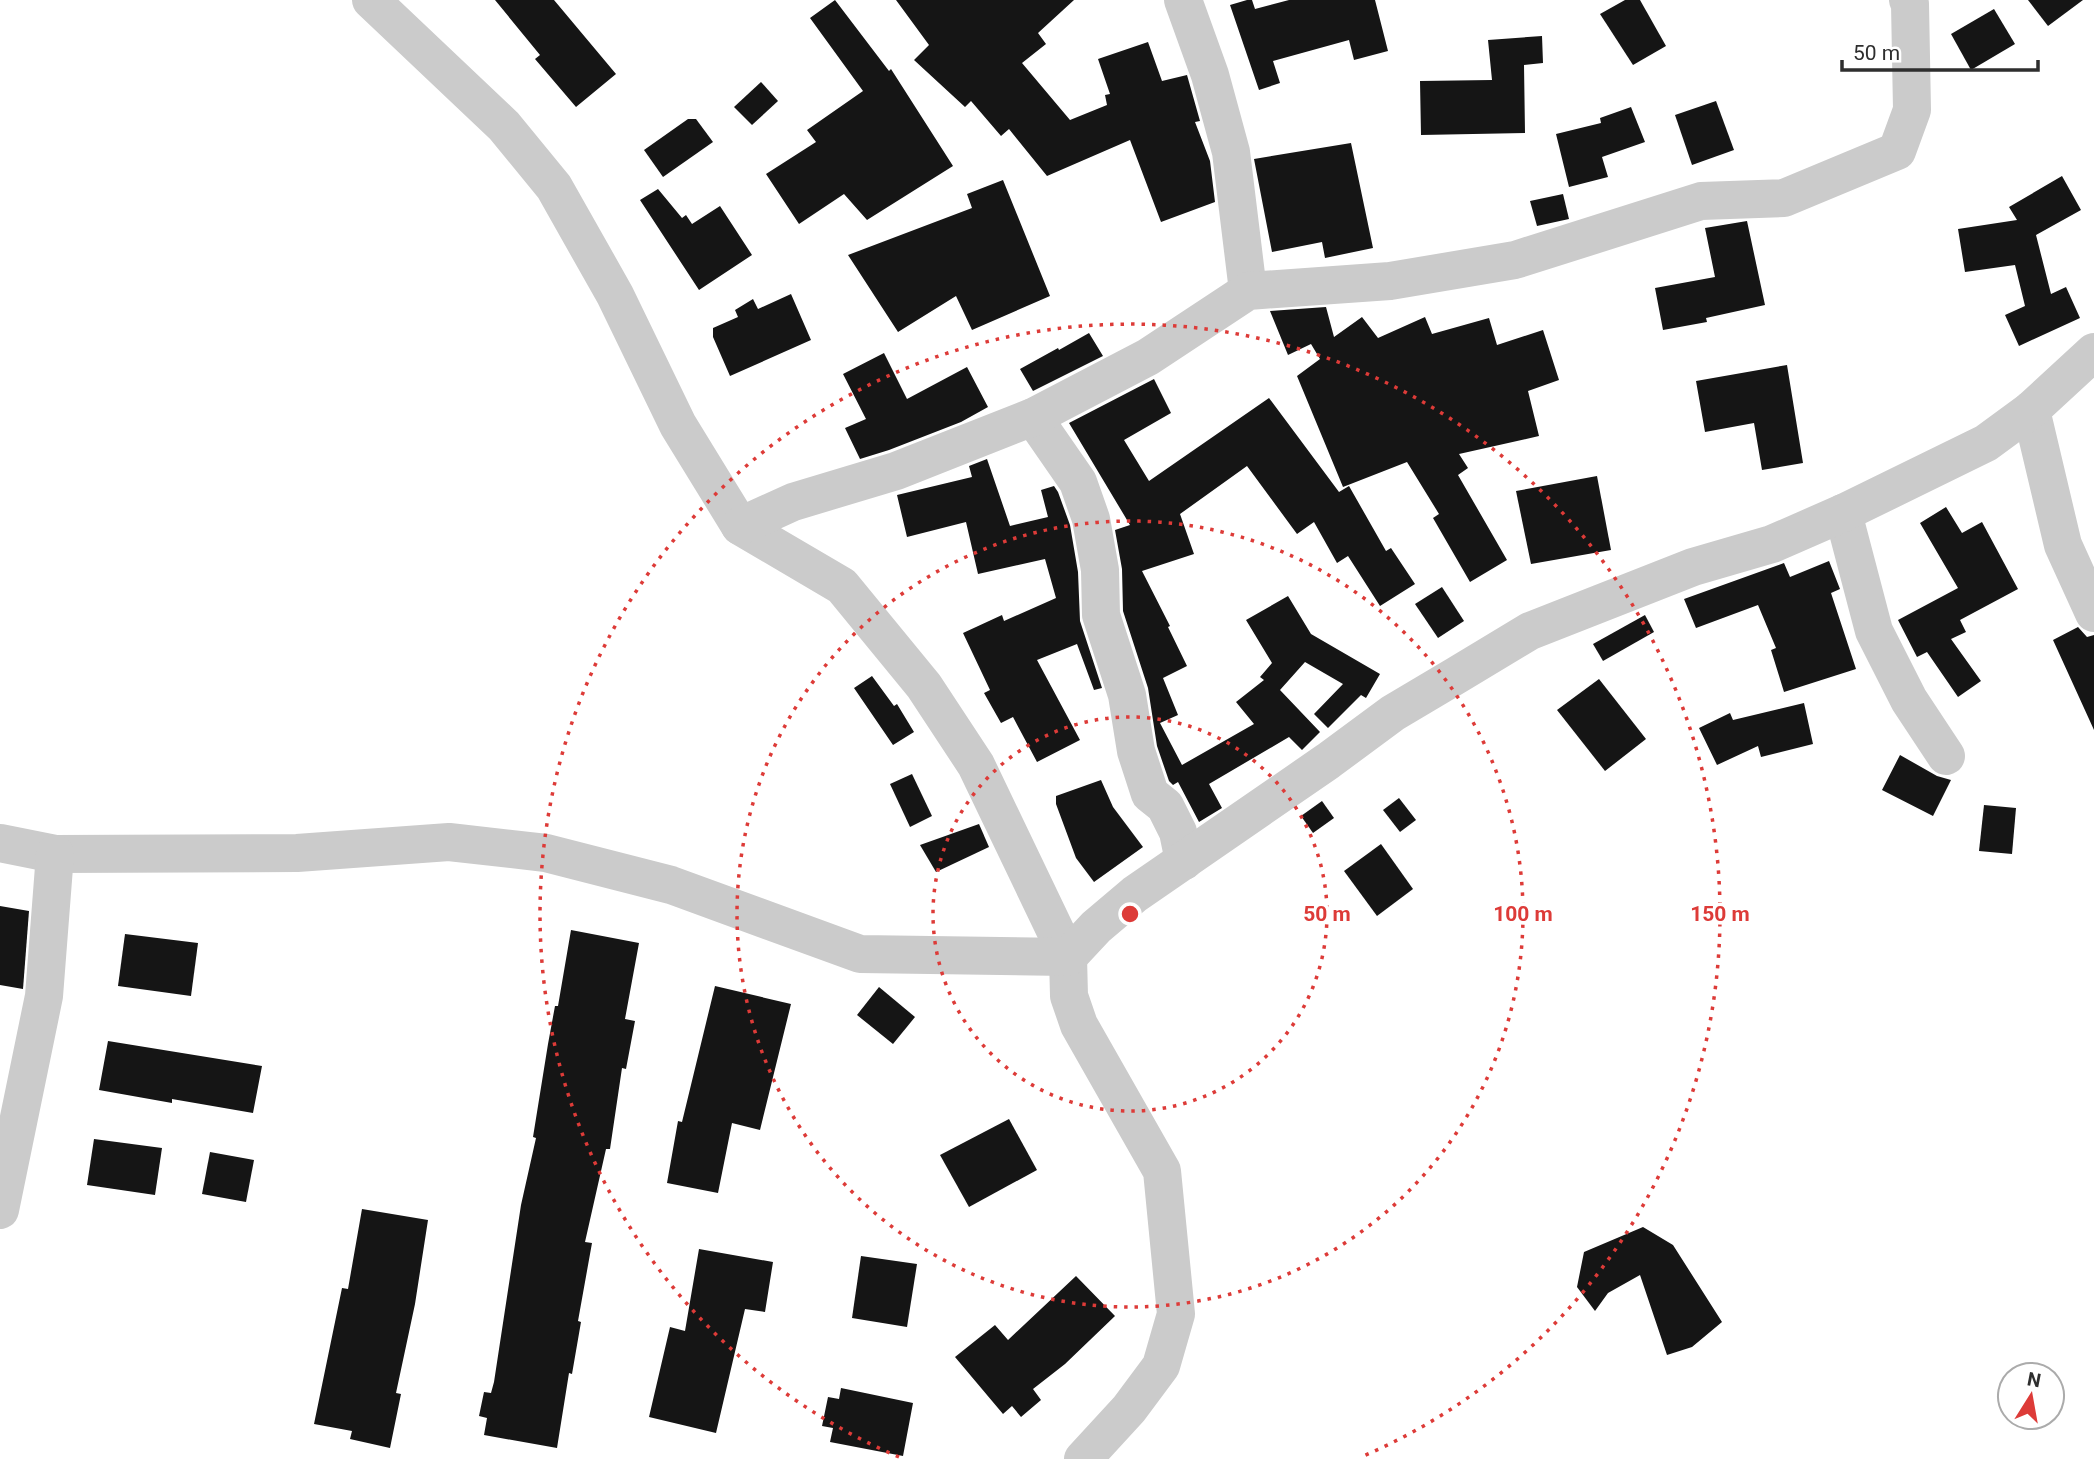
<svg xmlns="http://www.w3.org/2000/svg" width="2094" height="1459" viewBox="0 0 2094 1459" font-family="Roboto,sans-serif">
<rect width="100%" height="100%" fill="#fff"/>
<g fill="#151515">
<polygon points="495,0 554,0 616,74 576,107 535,59 540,55"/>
<polygon points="835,0 889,71 891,69 953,166 867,220 844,194 799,224 766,174 816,142 807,130 863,91 810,18"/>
<polygon points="896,0 1074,0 1038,33 1046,44 1022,63 1070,120 1107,105 1105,95 1110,94 1098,59 1148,42 1162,81 1187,75 1200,121 1195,122 1210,161 1215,202 1161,222 1130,140 1047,176 1009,129 1001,136 971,101 965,107 914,60 929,45"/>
<polygon points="1247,0 1252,0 1255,9 1289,0 1375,0 1388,51 1354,60 1349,40 1273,61 1280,83 1259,90 1230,5"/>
<polygon points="1625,0 1640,0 1666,46 1633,65 1600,14"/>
<polygon points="2028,0 2083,0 2048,26"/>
<polygon points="1994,9 2015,44 1971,70 1951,34"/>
<polygon points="1542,36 1543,63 1524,65 1525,133 1421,135 1420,81 1492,80 1488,40"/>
<polygon points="761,82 778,101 752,125 734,107"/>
<polygon points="1716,101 1734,150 1692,165 1675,115"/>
<polygon points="1631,107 1645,142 1602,157 1608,177 1569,187 1556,134 1601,123 1600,118"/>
<polygon points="688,119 696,119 713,142 663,177 644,150"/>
<polygon points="1351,143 1373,248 1325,258 1322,242 1272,252 1254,159"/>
<polygon points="2062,176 2081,210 2036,235 2051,294 2066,287 2080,318 2019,346 2005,315 2025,306 2015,265 1965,272 1958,229 2017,220 2009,207"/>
<polygon points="1003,180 1050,296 972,330 956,296 898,332 848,255 972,208 967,194"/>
<polygon points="658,189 682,218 686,215 692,224 720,206 752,255 699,290 640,200"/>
<polygon points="1563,194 1569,219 1537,226 1530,201"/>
<polygon points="1747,221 1765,305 1706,318 1707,322 1663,330 1655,288 1715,277 1705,228"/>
<polygon points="791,294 811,340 730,376 713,337 713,328 738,317 735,310 753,299 758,309"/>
<polygon points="1326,307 1334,337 1362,317 1378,338 1425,317 1432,334 1489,318 1497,345 1543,330 1559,380 1528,391 1539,436 1459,454 1468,468 1458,475 1507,560 1470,582 1433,518 1439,514 1407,462 1343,487 1297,376 1320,359 1311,344 1288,355 1270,311"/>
<polygon points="1089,333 1103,356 1033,391 1020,369 1058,348 1059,350"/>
<polygon points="884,353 907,399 967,367 988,407 961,422 889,450 860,459 845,428 866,419 843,374"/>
<polygon points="1787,365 1803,463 1762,470 1754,423 1705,432 1696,381"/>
<polygon points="1154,379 1171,413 1124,440 1149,481 1269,398 1339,492 1349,486 1386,551 1391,548 1415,584 1380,606 1348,556 1337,563 1314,522 1297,534 1247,466 1180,514 1194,554 1142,571 1170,626 1168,627 1187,666 1163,678 1178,715 1160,723 1182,765 1254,724 1236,702 1264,680 1260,677 1272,663 1246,620 1288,596 1311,634 1380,674 1366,698 1361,695 1328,728 1314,714 1343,684 1305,662 1280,690 1320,732 1302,750 1289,737 1209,784 1222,808 1199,822 1178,782 1173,785 1169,781 1157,746 1148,688 1123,611 1122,569 1115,530 1130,525 1069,423"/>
<polygon points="987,459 1010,526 1048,517 1041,490 1054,486 1058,492 1070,525 1078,572 1080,621 1102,688 1094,690 1077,644 1037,660 1080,740 1037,762 1013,717 1001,723 984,693 990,690 963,633 1002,615 1004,621 1056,598 1045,559 978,574 966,522 907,537 897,495 972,477 969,466"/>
<polygon points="1597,476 1611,550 1531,564 1516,491"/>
<polygon points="1946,507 1962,533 1982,522 2018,589 1960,620 1966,632 1951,639 1981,681 1958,697 1927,652 1917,657 1898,620 1958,588 1920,523"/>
<polygon points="1829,561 1840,589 1831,593 1856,669 1784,692 1771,650 1776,648 1758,605 1696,628 1684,599 1784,563 1790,577"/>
<polygon points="1442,587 1464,621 1438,638 1415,604"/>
<polygon points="1645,615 1654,632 1603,661 1593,644"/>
<polygon points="2078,627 2087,637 2094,635 2094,730 2053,640"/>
<polygon points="872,676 894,706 897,704 914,732 893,745 854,688"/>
<polygon points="1599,679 1646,739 1605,771 1557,710"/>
<polygon points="1804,703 1813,744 1761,757 1758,746 1717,765 1699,728 1730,713 1733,720"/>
<polygon points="1900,755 1937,776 1951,780 1933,816 1882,790"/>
<polygon points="912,774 932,816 910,827 890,784"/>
<polygon points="1101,780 1113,807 1143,847 1094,882 1076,858 1056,804 1056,796"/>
<polygon points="1399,798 1416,820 1400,832 1383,810"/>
<polygon points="1322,801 1334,818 1313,833 1301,816"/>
<polygon points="1984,805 2016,808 2012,854 1979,851"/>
<polygon points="979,824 989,847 936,872 920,845"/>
<polygon points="1381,844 1413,889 1377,916 1344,871"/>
<polygon points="0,906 29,911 23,989 0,985"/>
<polygon points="571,930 639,943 625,1019 635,1021 626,1069 622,1068 610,1149 606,1149 585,1242 592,1243 578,1321 581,1322 572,1374 569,1373 557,1448 484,1435 487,1418 479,1416 484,1392 491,1393 494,1382 521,1205 536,1138 533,1137 548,1044 555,1006 558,1006"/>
<polygon points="125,934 198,943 191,996 118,986"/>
<polygon points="715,986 791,1004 760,1130 732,1123 718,1193 667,1183 678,1121 682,1122"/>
<polygon points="879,987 915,1017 893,1044 857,1015"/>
<polygon points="108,1041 262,1066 253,1113 172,1099 172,1103 99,1090"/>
<polygon points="1009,1119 1037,1170 969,1207 940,1155"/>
<polygon points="94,1139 162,1148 155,1195 87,1185"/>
<polygon points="210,1152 254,1160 246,1202 202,1194"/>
<polygon points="362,1209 428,1220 415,1304 396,1393 401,1394 390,1448 350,1439 352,1431 314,1424 342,1288 348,1289"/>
<polygon points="1643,1227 1673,1245 1722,1322 1692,1347 1667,1355 1640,1275 1608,1293 1595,1311 1577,1287 1584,1252"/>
<polygon points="699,1249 773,1262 765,1312 745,1309 716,1433 649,1417 670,1327 685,1331"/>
<polygon points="861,1256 917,1264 907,1327 852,1318"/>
<polygon points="1076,1276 1115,1316 1065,1364 1033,1389 1041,1400 1021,1417 1012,1406 1003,1414 955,1357 995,1325 1008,1340"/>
<polygon points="841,1388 913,1403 903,1456 830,1442 833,1428 822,1426 828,1397 839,1399"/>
</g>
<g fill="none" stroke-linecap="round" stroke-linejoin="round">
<g stroke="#cbcbcb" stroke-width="38">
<polyline points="371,0 504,126 554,187 615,295 678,425 740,526 842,586 924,686 976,765 1068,957 1069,996 1079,1025 1162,1171 1176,1314 1161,1366 1129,1409 1083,1459"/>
<polyline points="1183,0 1210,75 1231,152 1248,291"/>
<polyline points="2031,410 2063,545 2094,613"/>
<polyline points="1033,417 1078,482 1091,519 1100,570 1101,615 1127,695 1136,751 1150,794 1165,806 1178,832 1184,861"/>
<polyline points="1843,513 1874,631 1909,700 1946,756"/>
<polyline points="740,526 793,502 896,471 1033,417 1148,357 1248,291 1390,281 1515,260 1701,201 1784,198 1897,151 1912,110 1910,4 1908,0"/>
<polyline points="0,843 55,854 297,853 449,842 546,853 671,885 860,954 1068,957 1096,927 1135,894 1328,761 1393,713 1457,675 1530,631 1693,567 1772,544 1843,513 1986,443 2031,410 2094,352"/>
<polyline points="0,1210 44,996 55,854"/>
</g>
</g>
<g fill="none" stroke="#dd3b38" stroke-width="3.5" stroke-dasharray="3.5 7">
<circle cx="1130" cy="914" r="197"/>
<circle cx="1130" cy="914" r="393"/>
<path d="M899 1457A590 590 0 1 1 1361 1457"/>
</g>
<circle cx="1130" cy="914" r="10" fill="#dd3b38" stroke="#fff" stroke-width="3.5"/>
<g font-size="21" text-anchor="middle" font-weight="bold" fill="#dd3b38" stroke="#fff" stroke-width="7" stroke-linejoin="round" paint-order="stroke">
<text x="1327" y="921">50 m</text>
<text x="1523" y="921">100 m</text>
<text x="1720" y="921">150 m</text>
</g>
<g transform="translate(2031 1396) rotate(11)"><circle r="33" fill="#ffffff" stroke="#ababab" stroke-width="2"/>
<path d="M0-5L12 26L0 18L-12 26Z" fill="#dd3b38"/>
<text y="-10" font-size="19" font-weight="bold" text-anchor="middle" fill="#2e2e2e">N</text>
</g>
<path d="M1842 60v10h196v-10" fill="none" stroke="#2e2e2e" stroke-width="3.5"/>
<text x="1853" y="60" font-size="21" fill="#2e2e2e" stroke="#ffffff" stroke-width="5" paint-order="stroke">50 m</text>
</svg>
